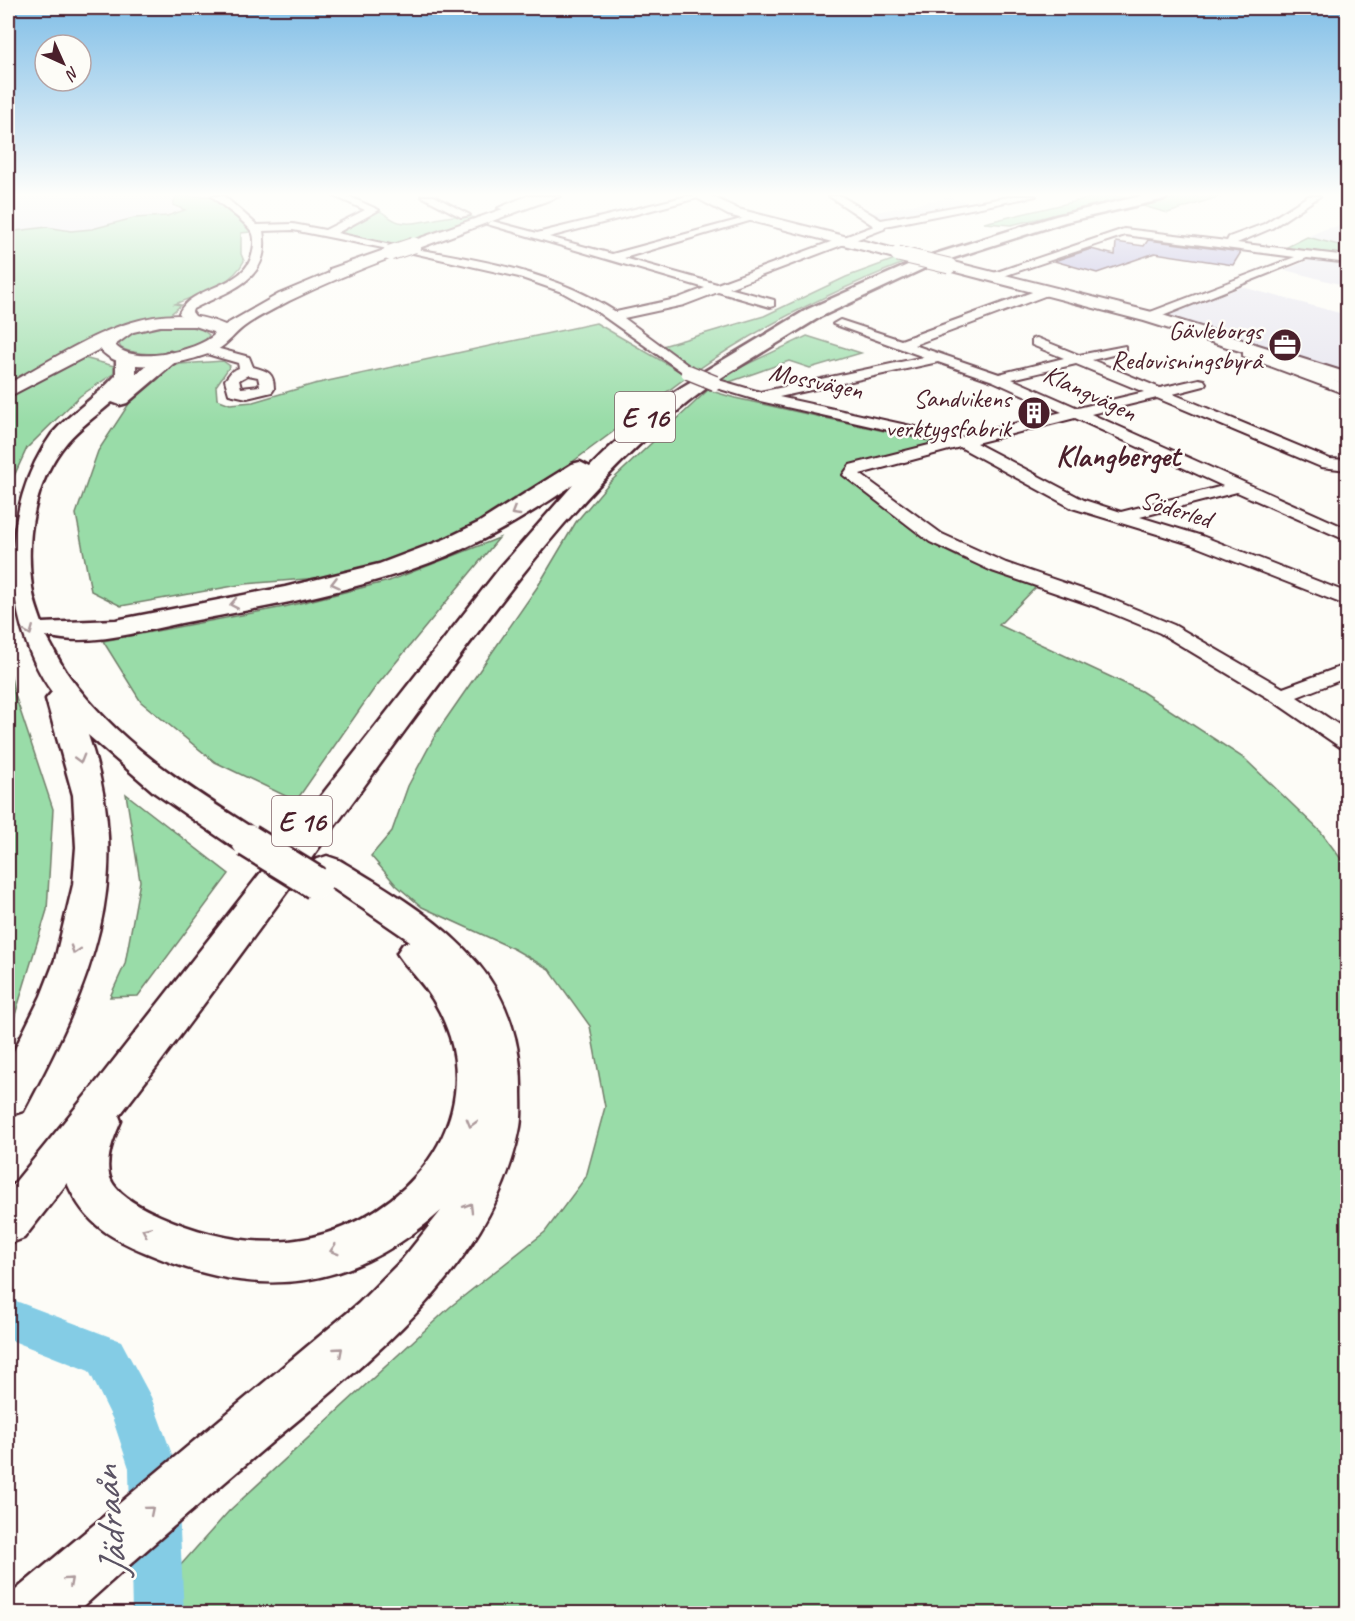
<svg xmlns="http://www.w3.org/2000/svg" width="1355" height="1621" viewBox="0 0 1355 1621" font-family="Caveat,sans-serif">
<rect width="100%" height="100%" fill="#fdfcf7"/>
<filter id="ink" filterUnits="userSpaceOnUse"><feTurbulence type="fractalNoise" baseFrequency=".0167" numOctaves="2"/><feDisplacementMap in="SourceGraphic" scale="12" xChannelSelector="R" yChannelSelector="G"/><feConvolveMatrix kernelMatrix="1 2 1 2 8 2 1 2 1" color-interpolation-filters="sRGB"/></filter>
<g filter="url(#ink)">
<g fill="#e6e4ef">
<polygon points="8,196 176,196 173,205 185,210 167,216 134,218 92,229 71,231 47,227 8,232"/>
<polygon points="950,197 975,205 885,221 871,213"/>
<polygon points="1347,224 1347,247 1307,237 1325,229"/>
<polygon points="1321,255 1347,258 1347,286 1285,270"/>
<polygon points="1242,287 1347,315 1347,373 1164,316"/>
</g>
<g fill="#99dca8" stroke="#727e6a" stroke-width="1.5">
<path d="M176,196H217L252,228L250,232L241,233V254L244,261C232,285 199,294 175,304L181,305L166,318L148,323L76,356L122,368L80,396L27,448L8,489V232L47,227L71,231L92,229L134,218L167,216L185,210L173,205Z"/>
<polygon points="1098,196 1134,196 1011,225 984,223"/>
<polygon points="1184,196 1221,196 1168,213 1143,206"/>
<path d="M374,209C384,211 389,219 399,222C421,228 454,208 478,219L408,247L326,234Z"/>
<polygon points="1307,237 1347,247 1347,258 1281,250"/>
<path d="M895,259L906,262C833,291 761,325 696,371L659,347L764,316L846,277Z"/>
<polygon points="596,323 688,376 544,483 482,524 427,550 331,577 245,584 121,606 91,591 76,514 98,451 136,393 159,372 180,364 223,361 230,366 216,386 217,399 230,404 253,402 314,384"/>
<path d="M165,325L200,328L209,335C198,357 140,358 121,348L119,344L129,334Z"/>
<polygon points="807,336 861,353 810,368 789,361 724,384 718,378"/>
<polygon points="708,390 735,398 934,442 935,447 848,468 843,473 930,543 960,558 1037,586 999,625 1141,691 1245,759 1321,832 1347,867 1347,1613 137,1614 229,1511 450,1307 545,1232 586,1177 605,1107 590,1026 549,969 514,949 422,907 396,885 371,856 392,831 408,786 437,732 538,586 576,522 609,483"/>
<polygon points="499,538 374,689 296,801 215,762 141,702 103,641 284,607 389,581"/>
<polygon points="8,663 14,692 53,809 47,910 8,1038"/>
<polygon points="126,794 229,874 138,996 110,997 125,964 140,881"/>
</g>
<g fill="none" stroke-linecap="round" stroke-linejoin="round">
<polygon fill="#84cce5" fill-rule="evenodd" points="8,1298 121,1341 151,1397 177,1468 184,1614 132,1614 129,1468 113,1420 89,1371 8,1339"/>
</g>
<polygon fill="#b0abdc" stroke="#4a1f2b" stroke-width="1.5" points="1148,240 1241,252 1233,265 1155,253 1097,273 1054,261 1091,249 1115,255 1116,242 1144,246"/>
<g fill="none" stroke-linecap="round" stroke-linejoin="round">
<defs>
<g id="minor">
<path d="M212,196H224L257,225L293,224L325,230L365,210L334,196H348L379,210L337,233L404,248L398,251L293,230L263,231C272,281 229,290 193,309L192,312L198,320L197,323H187L179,313C194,283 246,290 253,251C254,246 255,236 252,232C244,220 224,208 212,196Z"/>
<polygon points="421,196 434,196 470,215 461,217"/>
<polygon points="527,196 542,196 507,210 498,208"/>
<path d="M687,196H705L549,237L612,254L756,215V219L624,258L717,284L874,226L829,196H841L881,220L1014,196H1036L885,226L884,229L729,288L774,300V306L770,307L718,292L684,305L624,318L693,369L695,372L688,376L596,311L562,292L519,277L404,251L410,248C482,260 554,272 616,312L676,299L705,288L487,224L492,221L537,233Z"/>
<polygon points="1308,196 1320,196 1272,228 1237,243 1348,256 1348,263 1307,258 1150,321 1144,317 1145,314 1295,257 1125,235 992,280 982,277 1124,229 1227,241 1229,237 1264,224"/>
<path d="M1046,287L1050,288V294L914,345L999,374L1064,358L1032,345V339L1037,338L1079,355L1125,346V352L1092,360L1160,388L1199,379L1204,380L1206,383L1204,386L1173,394L1330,459L1348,460V470L1321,467L1157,398L1091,414L1348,529V541L1237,492L1140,517L1202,536L1348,593V606L1190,544L1072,508L960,447L860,474L942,534L1006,563L1111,599L1174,625L1283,688L1348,664V677L1297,697L1348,731V749L1340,747L1273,701L1160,633L1097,607L992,571L930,542L843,475L850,465L941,442L760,401L710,386L708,383L715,379L760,392L924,357L833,324L840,320L901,340ZM938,362L993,381L1062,412L961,437L779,397ZM1076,364L1144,392L1078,408L1012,379ZM1075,418L1223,486L1121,512L1084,500L976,443Z"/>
<path d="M205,345L249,357L253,367C268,371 274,373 274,389L272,392L247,398L229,394L225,380L232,371L239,368L238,363L200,352L198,349ZM248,375L258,377L260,386L241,388L239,380Z"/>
<polygon points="1248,349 1348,385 1348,395 1243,356 1243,350"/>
</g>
<g id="major">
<polygon points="540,196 560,196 419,248 414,249 407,245 409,242"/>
<polygon points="693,196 711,196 738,209 903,251 906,254 898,259 728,215"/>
<path d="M390,248L395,250L398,253L395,256C360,269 324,284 289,301C275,309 259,316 245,326C235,333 228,344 217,350C189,364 122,377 100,349L8,397V384C72,349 149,292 225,325L279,294L329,273L330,269ZM160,326H195L213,332L214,335C197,351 132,366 115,345L133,332Z"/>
<polygon points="949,261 1156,313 1348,373 1348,385 1144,321 944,269 941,266 944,263"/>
</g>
<g id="highway">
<polygon points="1141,196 1167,196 1165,199 1065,222 944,261 932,261 930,258 932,255 1056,216"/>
<path d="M919,260L925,262L927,265L925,268L820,317L719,379L709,380L711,383L708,387C589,475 505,596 417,714C318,848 221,984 119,1116L121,1121C114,1137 104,1160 110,1178C117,1196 144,1209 160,1216C201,1234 244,1245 289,1241C386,1231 481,1141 450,1037C443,1015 432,995 417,978C410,969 403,963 397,953L403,944L410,941L315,876L310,868L315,860L327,856L339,860C389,890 440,919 478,964C508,999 522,1046 521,1092C521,1103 522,1116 520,1127C493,1273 357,1369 252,1459C192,1510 133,1561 75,1614H8L11,1594L358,1304L401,1261L441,1211C351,1290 263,1301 154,1256C112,1239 86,1226 67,1183L24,1238L8,1244V1191L103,1074L499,569L573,485C527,516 481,544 429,563C349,593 265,607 181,623C137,632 91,647 46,636C54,649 60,664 69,676C118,744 191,789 260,833L265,841L260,849L248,852L236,849L155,793L88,735C137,880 91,984 23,1111L8,1116V1063L41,996L55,960L73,885L76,847L73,795L46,699L52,692C0,619 0,506 52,434C71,412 97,397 116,375V358L119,354H133L136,358V374L156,358L170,352L180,358L127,403L120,405L112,402C97,415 80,427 67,442C34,481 25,538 32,587C33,599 38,611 42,623L116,620L285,587L379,564L445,539L478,523L572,464L580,462L590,467C608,449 682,376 704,378L702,375L705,371L808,309Z"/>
</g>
</defs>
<use href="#minor" stroke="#4a1f2b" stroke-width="4"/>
<use href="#major" stroke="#4a1f2b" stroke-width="4"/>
<use href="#highway" stroke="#4a1f2b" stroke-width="5"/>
<use href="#minor" fill="#fdfcf7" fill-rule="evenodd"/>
<use href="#major" fill="#fdfcf7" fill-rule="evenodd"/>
<use href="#highway" fill="#fdfcf7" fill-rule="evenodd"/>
<defs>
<polyline id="minor-bridge" points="688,372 715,383"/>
<g id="major-bridge">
<polyline points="390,253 414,245"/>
<polyline points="898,254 949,266"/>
</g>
<polyline id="highway-bridge" points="248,841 316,883"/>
</defs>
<use href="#minor-bridge" stroke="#4a1f2b" stroke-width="17" stroke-linecap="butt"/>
<use href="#major-bridge" stroke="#4a1f2b" stroke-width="17" stroke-linecap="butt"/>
<use href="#highway-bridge" stroke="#4a1f2b" stroke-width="37" stroke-linecap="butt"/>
<use href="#minor-bridge" stroke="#fdfcf7" stroke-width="14"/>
<use href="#major-bridge" stroke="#fdfcf7" stroke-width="15"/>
<use href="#highway-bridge" stroke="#fdfcf7" stroke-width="32"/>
</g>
<defs><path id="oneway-chevron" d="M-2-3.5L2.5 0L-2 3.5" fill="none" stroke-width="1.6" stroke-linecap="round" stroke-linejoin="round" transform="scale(1.5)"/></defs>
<g stroke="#ac999b">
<use href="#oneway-chevron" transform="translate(515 512) rotate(149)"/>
<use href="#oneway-chevron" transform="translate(335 583) rotate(166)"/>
<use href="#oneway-chevron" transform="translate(234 604) rotate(169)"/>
<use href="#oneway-chevron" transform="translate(29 631) rotate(68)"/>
<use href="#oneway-chevron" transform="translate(80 759) rotate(74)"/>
<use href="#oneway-chevron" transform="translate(75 950) rotate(108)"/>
<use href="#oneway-chevron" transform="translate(471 1123) rotate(106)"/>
<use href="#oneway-chevron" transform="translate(469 1207) rotate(-59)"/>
<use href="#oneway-chevron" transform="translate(146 1231) rotate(-156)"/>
<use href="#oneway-chevron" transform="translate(334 1250) rotate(163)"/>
<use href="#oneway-chevron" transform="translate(339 1351) rotate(-41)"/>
<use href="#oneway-chevron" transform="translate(150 1510) rotate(-40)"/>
<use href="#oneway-chevron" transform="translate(69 1581) rotate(-42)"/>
</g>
</g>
<linearGradient id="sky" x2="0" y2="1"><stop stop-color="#80bee7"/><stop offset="0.46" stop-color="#fefefb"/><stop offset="1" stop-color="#fefefb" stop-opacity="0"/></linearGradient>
<rect width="1355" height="423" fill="url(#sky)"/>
<defs>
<symbol id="office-disc" viewBox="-11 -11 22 22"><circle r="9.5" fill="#4a1f2b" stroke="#fdfcf7"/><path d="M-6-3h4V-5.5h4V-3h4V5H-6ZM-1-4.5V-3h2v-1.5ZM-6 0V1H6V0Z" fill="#fff"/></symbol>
<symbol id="building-disc" viewBox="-11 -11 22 22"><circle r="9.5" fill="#4a1f2b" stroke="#fdfcf7"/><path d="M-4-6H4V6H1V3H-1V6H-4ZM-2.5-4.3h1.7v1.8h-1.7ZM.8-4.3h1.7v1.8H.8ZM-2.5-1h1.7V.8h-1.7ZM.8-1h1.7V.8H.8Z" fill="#fff"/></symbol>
</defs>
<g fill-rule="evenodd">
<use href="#office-disc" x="1266" y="326" width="38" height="38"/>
<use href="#building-disc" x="1015" y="394" width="38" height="38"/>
</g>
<g text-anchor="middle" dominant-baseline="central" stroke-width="5" stroke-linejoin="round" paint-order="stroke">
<g font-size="26" fill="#4a1f2b" stroke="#fdfcf7" text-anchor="end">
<text x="1262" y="330">Gävleborgs<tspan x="1262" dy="30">Redovisningsbyrå</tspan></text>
<text x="1011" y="398">Sandvikens<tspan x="1011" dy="30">verktygsfabrik</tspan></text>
</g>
<g font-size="26" fill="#4a1f2b" stroke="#fdfcf7">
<text transform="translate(816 381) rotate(12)">Mossvägen</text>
<text transform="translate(1090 393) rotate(25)">Klangvägen</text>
<text transform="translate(1176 509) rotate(17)">Söderled</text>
</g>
<g fill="#fdfcf7" stroke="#806168" stroke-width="1.5">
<rect x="615" y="392" width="60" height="50" rx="4.5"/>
<rect x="272" y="796" width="60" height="50" rx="4.5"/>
</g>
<g font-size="28" font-weight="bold" fill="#4a1f2b">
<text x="645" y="417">E 16</text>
<text x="302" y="821">E 16</text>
</g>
<g font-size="30" font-weight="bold" fill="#4a1f2b" stroke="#fdfcf7">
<text x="1118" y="456">Klangberget</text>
</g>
<g font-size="39" font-style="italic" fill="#5b5363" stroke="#fdfcf7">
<text transform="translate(110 1522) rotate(-95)">Jädraån</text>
</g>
</g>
<rect width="1355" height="1621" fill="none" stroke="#fdfcf7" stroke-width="30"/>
<rect x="15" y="15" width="1325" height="1591" fill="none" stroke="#4a1f2b" stroke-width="2" filter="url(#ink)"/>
<g transform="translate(63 63) rotate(135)"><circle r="28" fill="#fdfcf7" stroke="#b5a4a5" stroke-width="1.5"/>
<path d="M0-4.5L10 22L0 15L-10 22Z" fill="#4a1f2b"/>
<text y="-9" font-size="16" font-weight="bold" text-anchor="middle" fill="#4a1f2b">N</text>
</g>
</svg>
